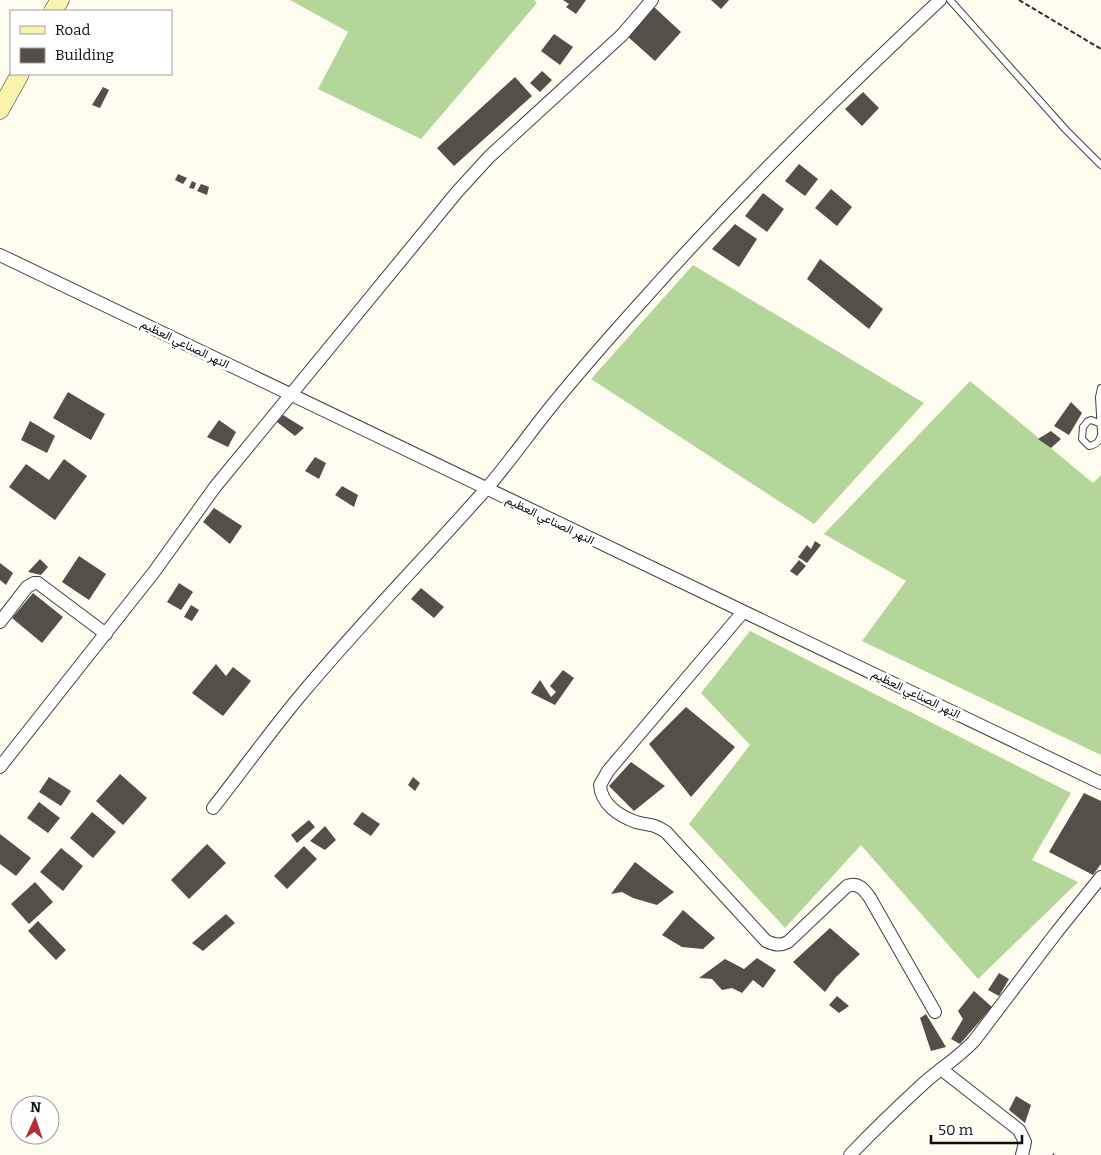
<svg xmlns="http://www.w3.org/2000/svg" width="1101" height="1155" viewBox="0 0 1101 1155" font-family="Bitter,Vazirmatn,serif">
<rect width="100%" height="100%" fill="#fefbef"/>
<g fill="#b5d69a">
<polygon points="290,0 534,0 537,3 421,139 318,89 348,32"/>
<polygon points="693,265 924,403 814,524 591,379"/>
<polygon points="970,381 1093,483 1101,475 1101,755 862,641 906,581 824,534"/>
<polygon points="750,631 1071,793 1032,860 1078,882 978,979 861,845 785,928 689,824 750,745 701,693"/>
</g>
<g fill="#554f4a">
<polygon points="563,0 586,0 576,14 566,7 569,4"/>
<polygon points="711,0 729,0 721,9"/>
<polygon points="654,7 681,32 655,61 627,36"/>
<polygon points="554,34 573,47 560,65 541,51"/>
<polygon points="542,71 552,80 540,92 530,83"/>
<polygon points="515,77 532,96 454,166 437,148"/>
<polygon points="103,87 109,90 100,108 92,105"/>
<polygon points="863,92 879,108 862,126 845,109"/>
<polygon points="799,164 818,179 805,196 785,181"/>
<polygon points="178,174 187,178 183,184 175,180"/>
<polygon points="192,181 196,183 194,189 189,188"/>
<polygon points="201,184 209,187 207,195 197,191"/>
<polygon points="831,189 852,207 837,226 815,208"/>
<polygon points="763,193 784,209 767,232 745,216"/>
<polygon points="735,224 757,239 739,267 712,249"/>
<polygon points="820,259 883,309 869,329 807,279"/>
<polygon points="68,392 105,414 91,440 53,418"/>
<polygon points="1071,402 1082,413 1069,435 1054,426"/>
<polygon points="283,415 304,428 295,436 277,422"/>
<polygon points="219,420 236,432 228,447 207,437"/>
<polygon points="30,421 55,436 47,453 21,440"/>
<polygon points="1051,431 1061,439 1051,448 1038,439"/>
<polygon points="315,457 326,463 319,479 305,471"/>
<polygon points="64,459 87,476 55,520 9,487 26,464 49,480"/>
<polygon points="342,486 358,495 354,507 335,495"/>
<polygon points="214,508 242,526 230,544 203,522"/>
<polygon points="815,541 821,545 807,563 798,557 807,545 811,549"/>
<polygon points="79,556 106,574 89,600 62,582"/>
<polygon points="40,559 48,567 41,575 28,572"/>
<polygon points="799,560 806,566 797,576 790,571"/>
<polygon points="0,563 13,573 6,585 0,580"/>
<polygon points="179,583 193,592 181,610 167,602"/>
<polygon points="421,588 444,607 434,618 411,599"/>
<polygon points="33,593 63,617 42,643 12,618"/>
<polygon points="191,605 199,610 192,621 184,617"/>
<polygon points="216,664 226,676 233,667 251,681 223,716 192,693"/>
<polygon points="563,670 574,678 555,705 531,693 540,680 551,697 556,692 550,686"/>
<polygon points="686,707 735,747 691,797 649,744"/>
<polygon points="631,762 665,786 634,811 609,786"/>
<polygon points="120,774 147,798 123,825 96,801"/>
<polygon points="49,777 71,791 61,806 39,792"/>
<polygon points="413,777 420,783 415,791 408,785"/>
<polygon points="1084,793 1101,801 1101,864 1093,875 1049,852"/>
<polygon points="39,802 60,818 48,833 27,818"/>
<polygon points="92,812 116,832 93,858 70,838"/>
<polygon points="362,812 380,824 371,836 353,824"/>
<polygon points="309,820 315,827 297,843 291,835"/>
<polygon points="325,826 336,840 325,850 310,841"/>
<polygon points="0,834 31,858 16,876 0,864"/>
<polygon points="207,844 226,863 189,899 171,880"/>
<polygon points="304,846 317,859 287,889 274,876"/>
<polygon points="61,848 83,866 63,891 40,872"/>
<polygon points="635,862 674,892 657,905 633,898 622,892 611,894"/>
<polygon points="35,882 53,902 29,924 11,904"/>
<polygon points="683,910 715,938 703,949 682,947 662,935"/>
<polygon points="226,914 235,923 203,951 192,943"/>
<polygon points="38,921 66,950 56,960 28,931"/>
<polygon points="830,928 860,954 836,977 825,992 793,962"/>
<polygon points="757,958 776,970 763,988 753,980 742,993 732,988 722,990 712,979 699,978 725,959 744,969"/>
<polygon points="999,973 1009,979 999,996 988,990"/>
<polygon points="974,991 992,1007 960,1044 951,1039 963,1019 958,1011"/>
<polygon points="837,996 849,1006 839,1013 829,1005"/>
<polygon points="926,1014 946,1047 931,1051 920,1018"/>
<polygon points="1016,1096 1031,1105 1025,1123 1009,1110"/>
</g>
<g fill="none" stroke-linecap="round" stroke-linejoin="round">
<defs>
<g id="lane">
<polyline points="950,0 1066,130 1101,165"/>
<polyline points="1101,388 1099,397 1101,432"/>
<path d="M1099,423L1091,420L1088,421L1083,427L1082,439L1089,446C1096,445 1099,442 1101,435"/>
</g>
<g id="street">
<polyline points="0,255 1101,783"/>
<path d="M743,612L608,771L600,785C601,804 619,816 636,822C650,826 653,823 666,832L766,941C775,945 780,946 788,942L847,886C858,882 864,889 870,898L935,1012"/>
<polyline points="0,622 27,587 34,583 38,583 106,634"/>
<polyline points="0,767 154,572 215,487 457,192 489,157 622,35 652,0"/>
<path d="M213,808C242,771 270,732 300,696C360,624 425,558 487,488C512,459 533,428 558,398C586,364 615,331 644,299C737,194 838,96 940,0"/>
<polyline points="941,1069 1019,1130 1025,1142 1022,1155"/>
<path d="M850,1155C874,1130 899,1106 924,1083C941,1068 959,1057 974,1041L1056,933L1101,877"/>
</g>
<g id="secondary">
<polyline points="53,11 60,0"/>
<polyline points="0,110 20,74"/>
</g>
</defs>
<use href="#lane" stroke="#404040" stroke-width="8"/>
<use href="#street" stroke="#404040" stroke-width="14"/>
<use href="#secondary" stroke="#2f2f2f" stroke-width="19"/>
<g stroke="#2f2f2f" stroke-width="2" stroke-dasharray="5 2.5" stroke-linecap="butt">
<polyline points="1019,0 1101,49"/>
<polyline points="1053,1154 1054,1155"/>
</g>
<use href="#lane" stroke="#fff" stroke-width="6"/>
<use href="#street" stroke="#fff" stroke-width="12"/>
<use href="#secondary" stroke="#faf2ad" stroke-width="18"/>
</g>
<g text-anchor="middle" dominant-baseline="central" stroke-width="5" stroke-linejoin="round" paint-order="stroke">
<g font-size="12" fill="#0d0d0d" stroke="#fff">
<text transform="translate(185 344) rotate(26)">النهر الصناعي العظيم</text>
<text transform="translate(550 520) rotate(26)">النهر الصناعي العظيم</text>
<text transform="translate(916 694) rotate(26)">النهر الصناعي العظيم</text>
</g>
</g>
<rect x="10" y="10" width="162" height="65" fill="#ffffff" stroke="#9e9e9e"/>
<rect x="20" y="26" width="25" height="8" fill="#faf2ad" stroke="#9e9e9e"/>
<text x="55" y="35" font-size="15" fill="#0d0d0d">Road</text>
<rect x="20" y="48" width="25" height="15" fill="#554f4a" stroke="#9e9e9e"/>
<text x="55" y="60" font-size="15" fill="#0d0d0d">Building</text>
<g transform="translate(35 1120) rotate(3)"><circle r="24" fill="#ffffff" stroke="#9e9e9e"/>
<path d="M0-4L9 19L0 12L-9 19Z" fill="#b52d34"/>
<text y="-8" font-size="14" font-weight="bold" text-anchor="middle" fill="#0d0d0d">N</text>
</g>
<path d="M931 1135v8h91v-8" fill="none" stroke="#0d0d0d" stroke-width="2.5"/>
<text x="938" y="1135" font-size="15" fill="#0d0d0d" stroke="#ffffff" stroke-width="4" paint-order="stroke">50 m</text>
</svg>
